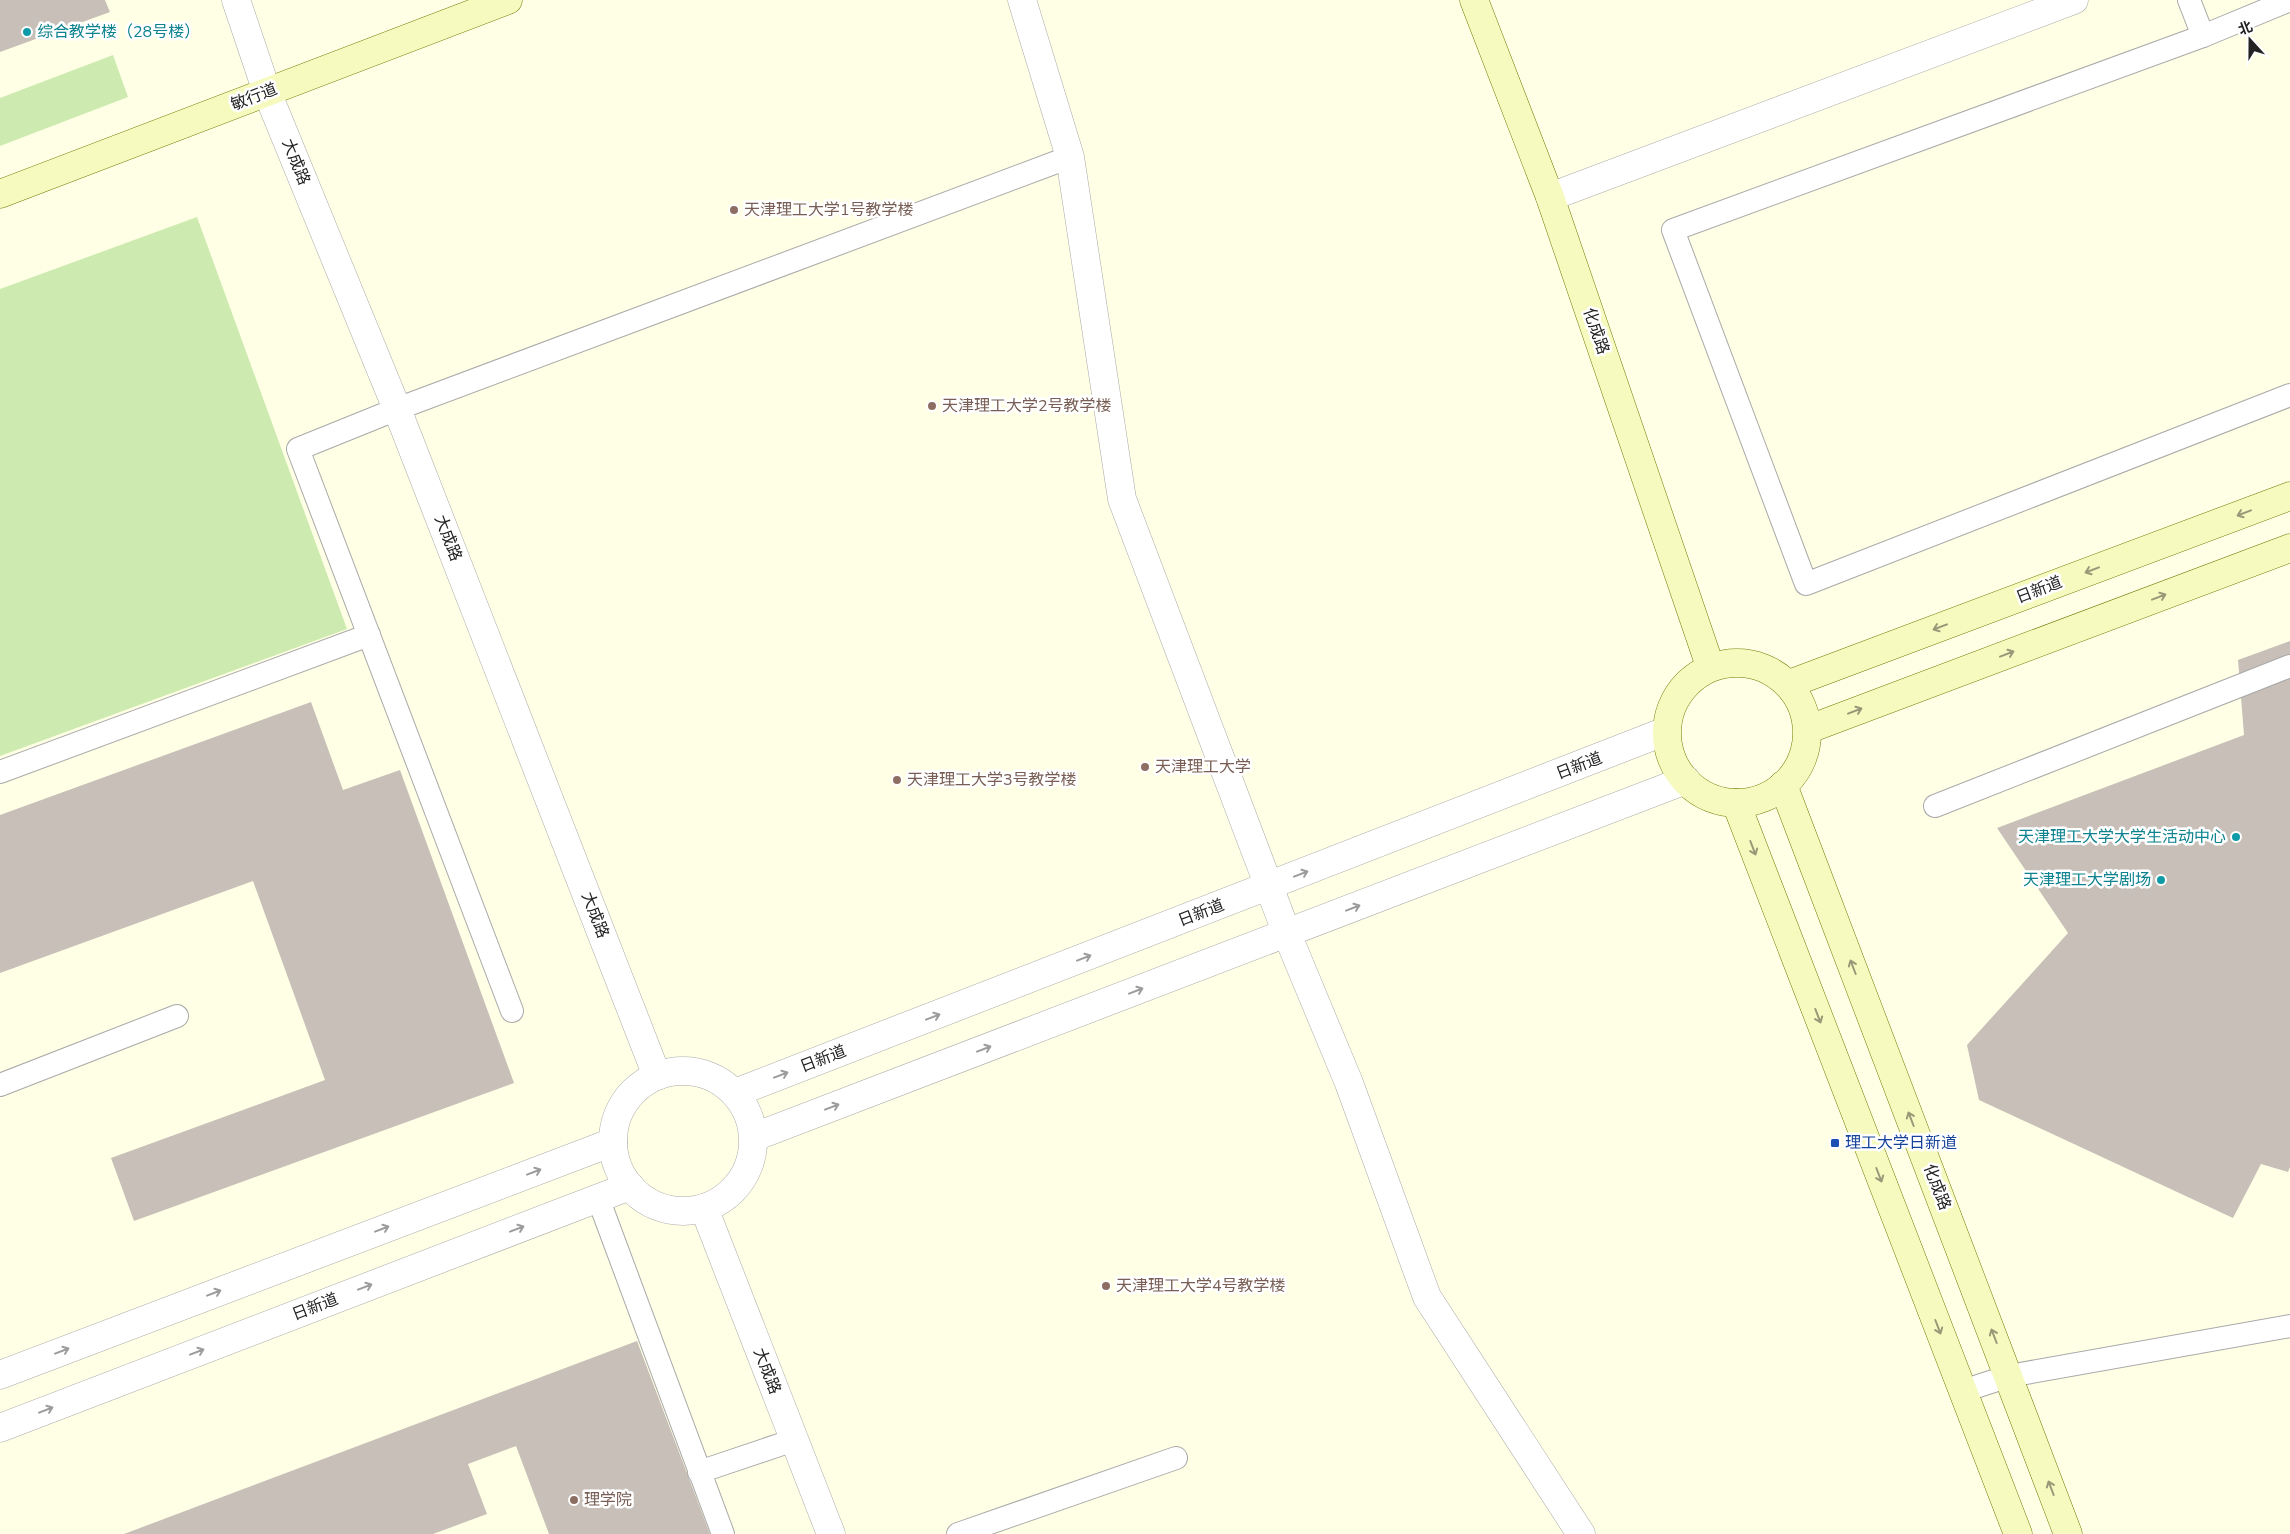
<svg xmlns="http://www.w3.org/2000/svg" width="2290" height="1534" viewBox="0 0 2290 1534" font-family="'Nunito Sans','Noto Sans SC',sans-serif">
<rect width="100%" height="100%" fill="#f2efe9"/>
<rect fill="#ffffe5" x="0" y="0" width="2290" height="1534"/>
<g fill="#cdebb0">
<polygon points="113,55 128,97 0,146 0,98"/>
<polygon points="197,217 347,629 0,756 0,289"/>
</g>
<g fill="#c7bfb8">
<polygon points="0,0 105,0 110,12 0,52"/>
<polygon points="2290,641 2290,1167 2288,1172 2261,1164 2233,1218 1979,1100 1967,1045 2068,933 1997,828 2244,735 2238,660"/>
<polygon points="311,702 343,790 400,770 514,1083 134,1221 111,1158 325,1080 253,881 0,973 0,815"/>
<polygon points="637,1341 710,1534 549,1534 516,1446 468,1464 487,1514 433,1534 124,1534"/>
</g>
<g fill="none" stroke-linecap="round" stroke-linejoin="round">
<defs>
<g id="lane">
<polyline points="2189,0 2203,36"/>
<polyline points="2290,0 2203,36 1673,230 1806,584 2290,395"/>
<polyline points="0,772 369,635"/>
<polyline points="1935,806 2290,666"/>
<polyline points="512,1011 298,449 397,409 1070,157"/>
<polyline points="0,1085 177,1016"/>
<polyline points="598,1198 723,1534"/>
<polyline points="1963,1391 2009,1376 2290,1326"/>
<polyline points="699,1472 794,1440"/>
<polyline points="958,1534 1176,1458"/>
</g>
<g id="street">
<polyline points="236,0 267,92 397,409 657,1076"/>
<polyline points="1022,0 1070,157 1122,499 1287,934 1349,1083 1427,1297 1581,1534"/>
<polyline points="1550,197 2074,0"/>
<circle cx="683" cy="1141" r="70"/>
<polyline points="735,1093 1666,731"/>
<polyline points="754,1137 1686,780"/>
<polyline points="704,1208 831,1534"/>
<polyline points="0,1375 613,1142"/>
<polyline points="0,1428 630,1186"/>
</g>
<g id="secondary">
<polyline points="1474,0 1550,197 1710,666"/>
<polyline points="0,194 508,0"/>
<circle cx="1737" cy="733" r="70"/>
<polyline points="1789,684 2290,496"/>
<polyline points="1809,729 2290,548"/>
<polyline points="1783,785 2068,1534"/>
<polyline points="1736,803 2018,1534"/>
</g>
</defs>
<use href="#lane" stroke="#a9a9a9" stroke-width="24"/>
<use href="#street" stroke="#a9a9a9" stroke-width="29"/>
<use href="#secondary" stroke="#707d05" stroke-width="29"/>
<use href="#lane" stroke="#fff" stroke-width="22"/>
<use href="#street" stroke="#fff" stroke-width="28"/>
<use href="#secondary" stroke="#f7fabf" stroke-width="28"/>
</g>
<defs><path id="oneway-shaft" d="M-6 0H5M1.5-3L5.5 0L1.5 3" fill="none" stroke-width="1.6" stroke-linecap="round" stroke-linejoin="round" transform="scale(1.25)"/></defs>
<g stroke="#979978">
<use href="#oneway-shaft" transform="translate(2244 513) rotate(159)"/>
<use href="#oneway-shaft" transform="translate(2092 570) rotate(159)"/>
<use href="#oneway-shaft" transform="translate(2159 597) rotate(-21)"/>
<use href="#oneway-shaft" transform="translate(1940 627) rotate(159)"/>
<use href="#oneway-shaft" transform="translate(2007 654) rotate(-21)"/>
<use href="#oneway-shaft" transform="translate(1855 711) rotate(-21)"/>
<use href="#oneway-shaft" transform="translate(1753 848) rotate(69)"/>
<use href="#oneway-shaft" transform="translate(1853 967) rotate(-111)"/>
<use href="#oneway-shaft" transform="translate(1818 1016) rotate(69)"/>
<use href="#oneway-shaft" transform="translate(1911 1119) rotate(-111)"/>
<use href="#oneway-shaft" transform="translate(1879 1175) rotate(69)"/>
<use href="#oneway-shaft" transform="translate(1938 1327) rotate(69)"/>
<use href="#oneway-shaft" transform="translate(1994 1336) rotate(-111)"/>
<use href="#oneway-shaft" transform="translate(2051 1488) rotate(-111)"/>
</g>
<g stroke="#9c9c9c">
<use href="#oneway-shaft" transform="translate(1301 874) rotate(-21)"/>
<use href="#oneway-shaft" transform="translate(1353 908) rotate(-21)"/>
<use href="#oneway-shaft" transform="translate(1084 958) rotate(-21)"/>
<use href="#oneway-shaft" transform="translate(1136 991) rotate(-21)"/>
<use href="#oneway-shaft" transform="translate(933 1017) rotate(-21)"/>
<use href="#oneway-shaft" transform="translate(984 1049) rotate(-21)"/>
<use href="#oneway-shaft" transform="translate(781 1075) rotate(-21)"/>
<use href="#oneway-shaft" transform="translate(832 1107) rotate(-21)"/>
<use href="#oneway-shaft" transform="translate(534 1172) rotate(-21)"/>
<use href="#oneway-shaft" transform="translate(382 1229) rotate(-21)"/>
<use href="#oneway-shaft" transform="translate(517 1229) rotate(-21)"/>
<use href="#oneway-shaft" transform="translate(365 1287) rotate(-21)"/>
<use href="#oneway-shaft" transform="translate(214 1293) rotate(-21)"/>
<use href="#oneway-shaft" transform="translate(62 1351) rotate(-21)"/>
<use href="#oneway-shaft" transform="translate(197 1352) rotate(-21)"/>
<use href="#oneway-shaft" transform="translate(46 1410) rotate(-21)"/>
</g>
<g fill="#0f9aa8" stroke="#fff" stroke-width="2">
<circle cx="27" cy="32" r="5"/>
<circle cx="2236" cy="837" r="5"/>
<circle cx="2161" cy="880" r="5"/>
</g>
<g fill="#8d6e63" stroke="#fff" stroke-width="2">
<circle cx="734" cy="210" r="5"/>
<circle cx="932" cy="406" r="5"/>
<circle cx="1145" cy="767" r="5"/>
<circle cx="897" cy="780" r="5"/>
<circle cx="1106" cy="1286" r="5"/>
<circle cx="574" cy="1500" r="5"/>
</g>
<rect fill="#1a4fb4" stroke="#fff" stroke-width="2" x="1830" y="1138" width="10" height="10" rx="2.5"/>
<g text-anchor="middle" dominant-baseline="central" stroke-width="5" stroke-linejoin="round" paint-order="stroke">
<g font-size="16" fill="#0d838f" stroke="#fff" text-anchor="end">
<text x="37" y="32" text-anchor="start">综合教学楼（28号楼）</text>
<text x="2226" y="837">天津理工大学大学生活动中心</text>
<text x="2151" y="880">天津理工大学剧场</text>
</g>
<g font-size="16" fill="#222" stroke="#fff">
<text transform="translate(254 97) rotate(-21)">敏行道</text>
<text transform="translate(296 162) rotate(68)">大成路</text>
<text transform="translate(1596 331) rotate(71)">化成路</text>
<text transform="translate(448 538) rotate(69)">大成路</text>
<text transform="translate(2039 590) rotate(-21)">日新道</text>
<text transform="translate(1579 766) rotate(-21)">日新道</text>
<text transform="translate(1201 913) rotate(-21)">日新道</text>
<text transform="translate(595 915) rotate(69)">大成路</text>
<text transform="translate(823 1059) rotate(-21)">日新道</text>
<text transform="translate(1937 1187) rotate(69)">化成路</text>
<text transform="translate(315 1307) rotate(-21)">日新道</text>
<text transform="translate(767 1371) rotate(69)">大成路</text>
</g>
<g font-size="16" fill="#785e54" stroke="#fff" text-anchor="start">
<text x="744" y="210">天津理工大学1号教学楼</text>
<text x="942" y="406">天津理工大学2号教学楼</text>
<text x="1155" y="767">天津理工大学</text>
<text x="907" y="780">天津理工大学3号教学楼</text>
<text x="1116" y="1286">天津理工大学4号教学楼</text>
<text x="584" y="1500">理学院</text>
</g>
<g font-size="16" fill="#164399" stroke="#fff" text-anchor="start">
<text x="1845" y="1143">理工大学日新道</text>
</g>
</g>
<g transform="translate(2250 40) rotate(339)" stroke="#ffffff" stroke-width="4" paint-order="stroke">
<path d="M0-4L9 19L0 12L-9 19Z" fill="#222222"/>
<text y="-8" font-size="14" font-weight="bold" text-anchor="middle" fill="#222222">北</text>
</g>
</svg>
